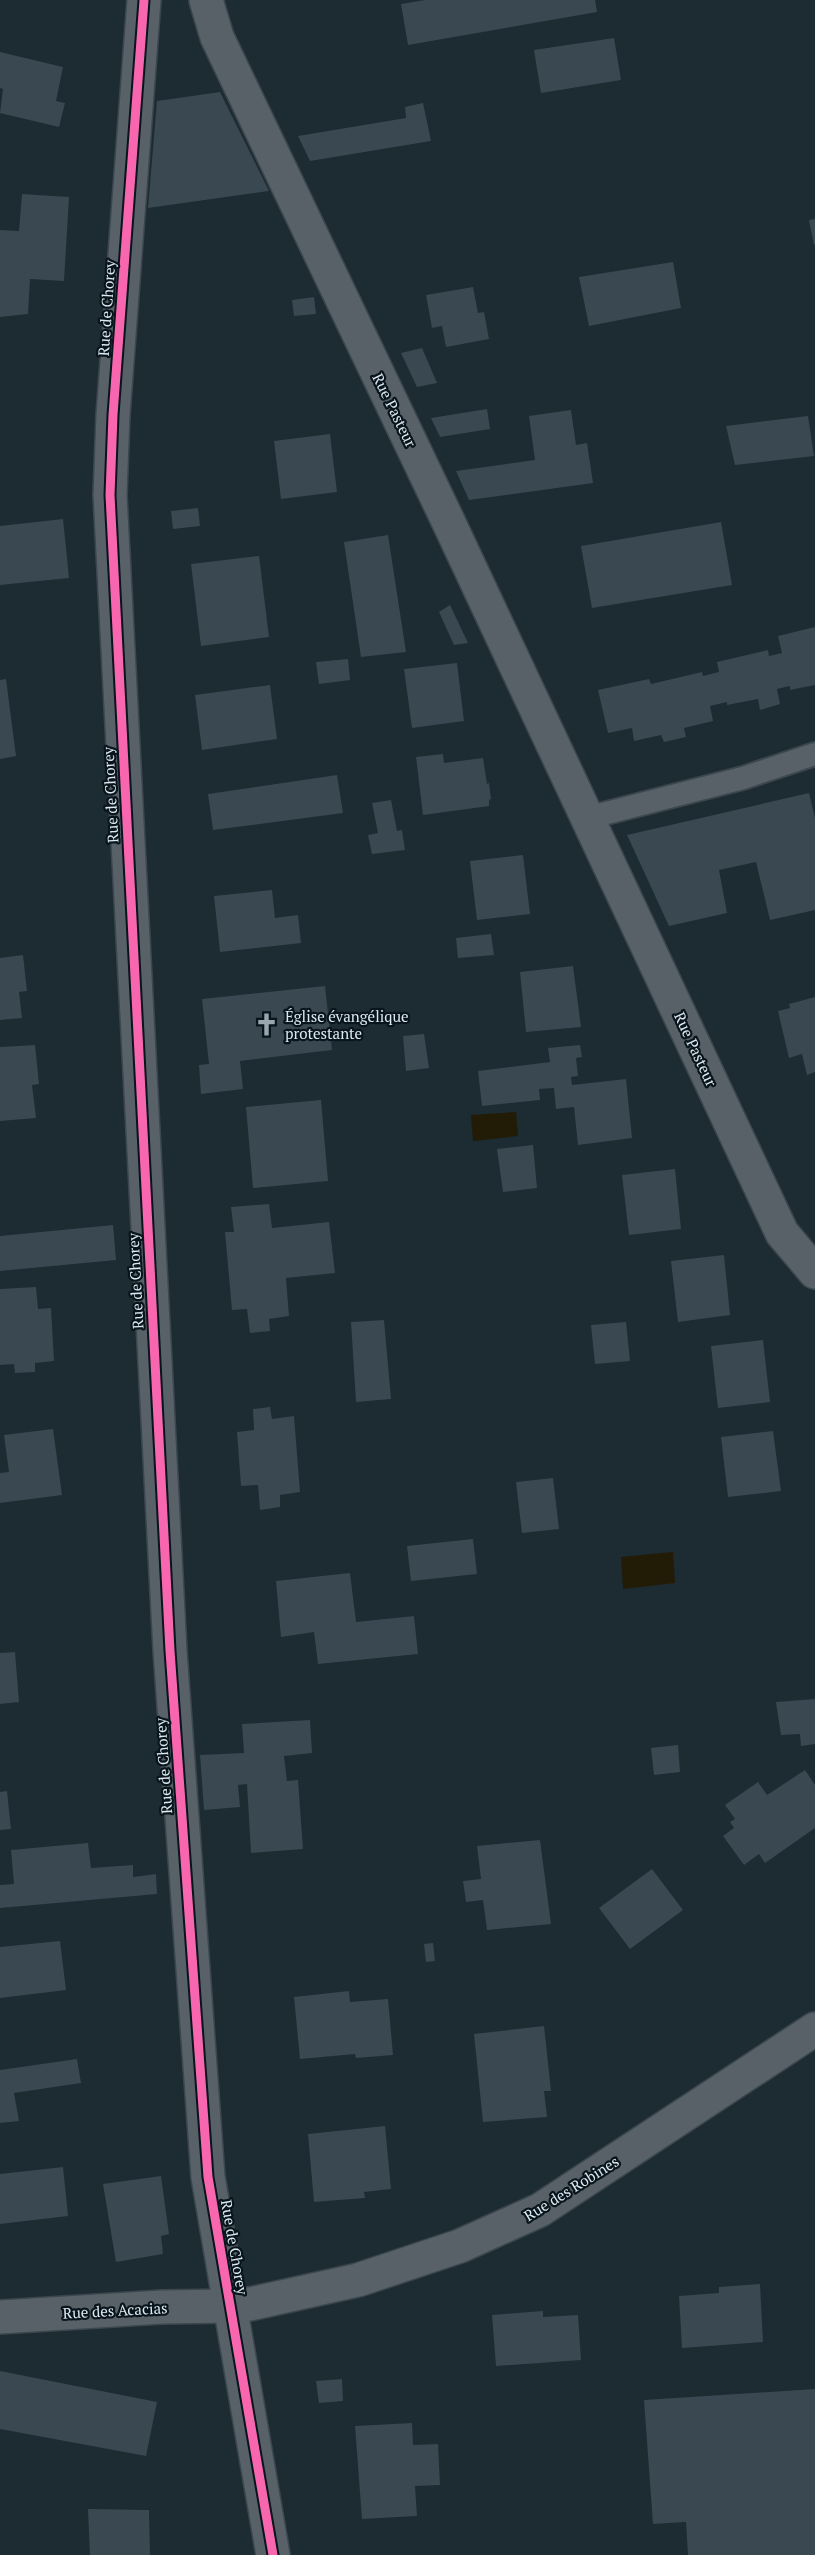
<svg xmlns="http://www.w3.org/2000/svg" width="815" height="2555" viewBox="0 0 815 2555" font-family="'PT Serif',serif">
<rect width="100%" height="100%" fill="#1d2b33"/>
<g fill="#221c06">
<polygon points="516,1112 518,1136 473,1141 471,1115"/>
<polygon points="673,1552 675,1583 623,1589 621,1557"/>
</g>
<g fill="#394851">
<polygon points="425,0 595,0 597,12 408,45 401,4"/>
<polygon points="614,38 621,80 541,93 534,50"/>
<polygon points="0,52 63,67 56,101 65,103 59,127 0,113 3,89 0,88"/>
<polygon points="220,92 269,191 148,208 157,101"/>
<polygon points="423,103 431,141 310,161 298,136 406,118 405,107"/>
<polygon points="22,194 69,197 64,281 30,279 28,314 0,317 0,230 19,231"/>
<polygon points="815,219 815,244 814,245 809,220"/>
<polygon points="673,262 681,308 589,326 579,277"/>
<polygon points="473,287 478,313 484,312 489,339 446,347 442,326 432,328 426,295"/>
<polygon points="314,297 316,314 294,316 292,300"/>
<polygon points="422,348 437,383 417,387 401,353"/>
<polygon points="487,409 490,429 440,437 431,418"/>
<polygon points="571,410 576,445 587,443 593,483 469,500 456,471 535,460 529,416"/>
<polygon points="808,416 814,456 735,465 726,426"/>
<polygon points="330,434 337,492 281,499 274,441"/>
<polygon points="198,508 200,526 173,529 171,511"/>
<polygon points="63,519 69,578 0,585 0,526"/>
<polygon points="721,522 732,585 592,608 581,546"/>
<polygon points="388,535 406,652 361,657 344,542"/>
<polygon points="259,556 269,637 201,646 191,564"/>
<polygon points="450,605 468,643 454,645 439,612"/>
<polygon points="815,627 815,685 790,690 790,686 777,689 780,704 760,710 758,699 727,705 727,702 710,706 713,721 684,728 686,737 664,742 661,735 634,741 632,728 608,733 598,690 649,679 651,684 702,672 703,676 719,672 717,662 768,650 769,656 782,653 778,636"/>
<polygon points="348,659 350,680 319,684 316,662"/>
<polygon points="457,663 464,721 412,728 404,669"/>
<polygon points="6,679 16,756 0,759 0,680"/>
<polygon points="270,685 277,739 202,750 195,695"/>
<polygon points="443,754 444,763 483,758 487,784 489,783 491,799 489,800 489,806 423,815 416,757"/>
<polygon points="337,775 343,813 213,830 208,794"/>
<polygon points="809,793 815,818 815,910 770,920 756,862 719,870 727,913 669,926 627,835"/>
<polygon points="391,800 397,831 402,830 405,850 372,854 368,835 378,833 372,803"/>
<polygon points="523,855 530,914 477,920 470,861"/>
<polygon points="272,890 275,918 298,915 301,943 220,952 214,896"/>
<polygon points="491,934 494,955 458,958 456,938"/>
<polygon points="23,955 27,991 19,992 22,1018 0,1020 0,958"/>
<polygon points="573,966 581,1027 526,1032 520,972"/>
<polygon points="325,986 332,1050 240,1061 243,1089 201,1094 199,1065 209,1064 202,999"/>
<polygon points="815,997 815,1072 807,1075 802,1054 789,1058 778,1011 790,1008 789,1004"/>
<polygon points="424,1034 429,1068 406,1071 403,1036"/>
<polygon points="35,1045 39,1084 32,1085 36,1118 0,1121 0,1047"/>
<polygon points="580,1045 582,1057 576,1058 578,1076 571,1077 572,1085 626,1079 632,1138 578,1145 574,1107 556,1109 554,1088 539,1089 540,1100 482,1106 478,1071 550,1062 548,1048"/>
<polygon points="321,1100 328,1181 253,1188 246,1107"/>
<polygon points="533,1145 537,1188 503,1192 497,1149"/>
<polygon points="675,1169 681,1229 629,1235 622,1175"/>
<polygon points="269,1204 272,1228 329,1222 335,1273 286,1278 289,1316 269,1319 270,1331 250,1333 247,1309 232,1310 225,1232 234,1232 231,1207"/>
<polygon points="113,1225 116,1260 0,1271 0,1236"/>
<polygon points="724,1255 730,1315 678,1322 671,1261"/>
<polygon points="36,1287 38,1309 51,1308 54,1361 35,1363 35,1372 15,1373 14,1364 0,1365 0,1289"/>
<polygon points="384,1320 391,1399 356,1402 351,1322"/>
<polygon points="626,1322 630,1361 595,1364 591,1325"/>
<polygon points="763,1340 770,1402 718,1408 711,1346"/>
<polygon points="270,1407 272,1419 294,1416 300,1492 280,1495 280,1507 260,1510 258,1485 241,1486 237,1432 254,1430 253,1409"/>
<polygon points="53,1429 62,1495 0,1503 0,1473 9,1472 4,1435"/>
<polygon points="773,1431 781,1491 728,1497 721,1437"/>
<polygon points="553,1478 559,1529 522,1533 516,1482"/>
<polygon points="473,1539 477,1574 411,1581 407,1546"/>
<polygon points="350,1573 356,1622 414,1616 418,1654 318,1664 314,1632 281,1637 276,1581"/>
<polygon points="15,1652 19,1702 0,1704 0,1653"/>
<polygon points="815,1699 815,1744 801,1746 800,1734 781,1735 776,1702"/>
<polygon points="310,1720 312,1753 284,1756 287,1781 298,1780 303,1849 251,1853 247,1784 238,1785 240,1807 204,1810 200,1755 244,1753 242,1724"/>
<polygon points="678,1745 680,1772 654,1775 651,1748"/>
<polygon points="805,1770 815,1785 815,1828 765,1863 759,1854 744,1865 723,1836 734,1828 730,1822 735,1819 725,1805 758,1782 767,1795"/>
<polygon points="7,1791 11,1829 0,1830 0,1792"/>
<polygon points="540,1840 551,1924 487,1930 483,1900 466,1902 463,1881 481,1879 477,1846"/>
<polygon points="88,1843 91,1868 133,1865 133,1877 156,1874 157,1894 0,1908 0,1885 14,1884 11,1850"/>
<polygon points="652,1869 683,1910 630,1949 599,1908"/>
<polygon points="60,1941 66,1990 0,1998 0,1947"/>
<polygon points="433,1943 435,1961 426,1962 424,1944"/>
<polygon points="349,1991 350,2002 388,1999 393,2055 356,2058 355,2054 300,2059 294,1997"/>
<polygon points="544,2026 551,2091 544,2091 547,2117 483,2122 474,2034"/>
<polygon points="77,2059 81,2083 14,2093 19,2121 0,2123 0,2070"/>
<polygon points="385,2126 391,2189 364,2192 365,2198 314,2202 308,2134"/>
<polygon points="63,2167 68,2216 0,2224 0,2174"/>
<polygon points="161,2176 169,2234 161,2236 163,2254 116,2262 103,2184"/>
<polygon points="760,2284 763,2342 682,2348 679,2296 719,2293 719,2287"/>
<polygon points="543,2311 543,2317 578,2315 581,2360 496,2366 492,2315"/>
<polygon points="0,2371 157,2402 146,2456 0,2429"/>
<polygon points="342,2379 343,2401 319,2403 316,2381"/>
<polygon points="815,2389 815,2555 688,2555 686,2522 653,2524 644,2400"/>
<polygon points="412,2423 413,2445 438,2444 440,2485 415,2486 417,2516 362,2519 355,2426"/>
<polygon points="88,2509 149,2510 150,2555 90,2555"/>
</g>
<g fill="none" stroke-linecap="round" stroke-linejoin="round">
<defs>
<polyline id="lane" points="587,818 743,778 815,754"/>
<polyline id="street" points="0,2317 162,2307 230,2306"/>
<g id="secondary">
<polyline points="144,0 113,415 110,495 170,1651 208,2177 273,2555"/>
<polyline points="206,0 217,37 449,523 782,1233 815,1272"/>
<polyline points="230,2306 250,2304 358,2280 460,2246 540,2210 815,2029"/>
</g>
</defs>
<use href="#lane" stroke="#3b464d" stroke-width="26"/>
<use href="#street" stroke="#3b464d" stroke-width="36"/>
<use href="#secondary" stroke="#3b464d" stroke-width="36"/>
<use href="#lane" stroke="#576167" stroke-width="22"/>
<use href="#street" stroke="#576167" stroke-width="33"/>
<use href="#secondary" stroke="#576167" stroke-width="33"/>
<defs>
<polyline id="cycleway" points="144,0 113,415 110,495 170,1651 208,2177 273,2555"/>
</defs>
<use href="#cycleway" stroke="#09141b" stroke-width="13"/>
<use href="#cycleway" stroke="#f766af" stroke-width="9"/>
</g>
<defs>
<symbol id="church-bare" viewBox="-9 -9 18 18"><path d="M-1.2-6h2.4v3.5h3.3v2.4h-3.3V6h-2.4V-.1h-3.3v-2.4h3.3Z" fill="#98a6b0" stroke="#09141b" stroke-width="2.5" paint-order="stroke"/></symbol>
</defs>
<g fill-rule="evenodd">
<use href="#church-bare" x="250" y="1008" width="33" height="33"/>
</g>
<g text-anchor="middle" dominant-baseline="central" stroke-width="4.5" stroke-linejoin="round" paint-order="stroke">
<g font-size="15" fill="#dae9f3" stroke="#09141b">
<text transform="translate(106 308) rotate(-86)">Rue de Chorey</text>
<text transform="translate(395 410) rotate(64)">Rue Pasteur</text>
<text transform="translate(110 795) rotate(-93)">Rue de Chorey</text>
<text transform="translate(696 1049) rotate(65)">Rue Pasteur</text>
<text transform="translate(135 1281) rotate(-93)">Rue de Chorey</text>
<text transform="translate(163 1766) rotate(-94)">Rue de Chorey</text>
<text transform="translate(571 2188) rotate(-32)">Rue des Robines</text>
<text transform="translate(235 2247) rotate(80)">Rue de Chorey</text>
<text transform="translate(115 2310) rotate(-3)">Rue des Acacias</text>
</g>
<g font-size="15" fill="#dae9f3" stroke="#09141b" text-anchor="start">
<text x="285" y="1016">Église évangélique<tspan x="285" dy="17">protestante</tspan></text>
</g>
</g>
</svg>
